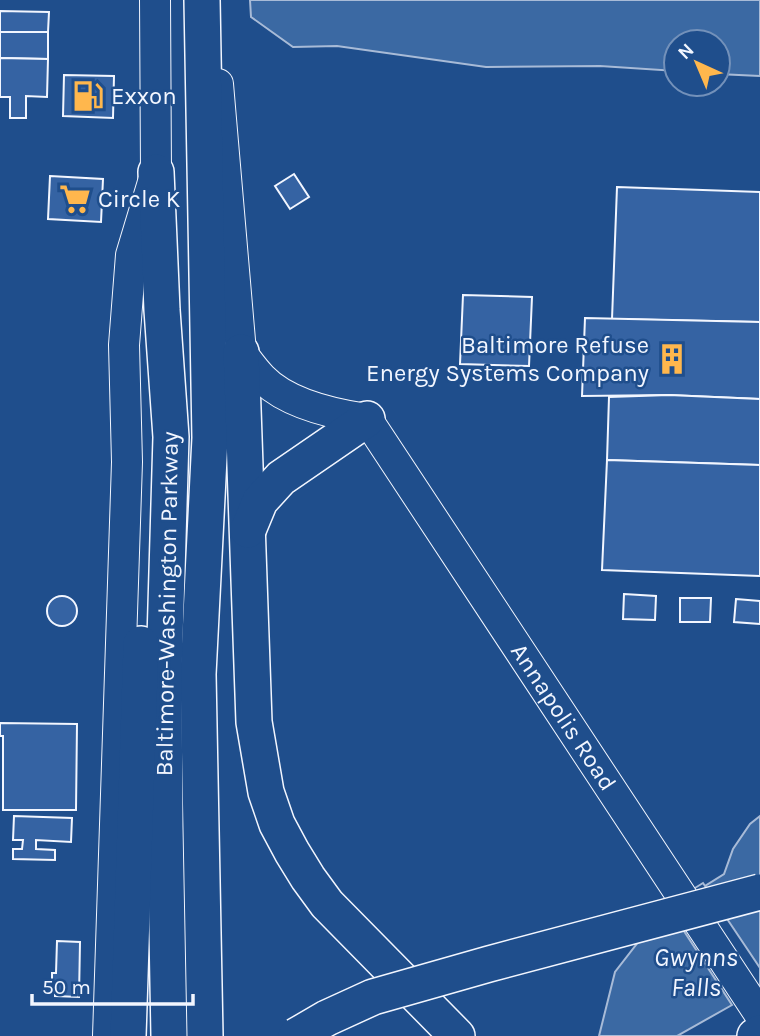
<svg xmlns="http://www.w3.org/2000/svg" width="760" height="1036" viewBox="0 0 760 1036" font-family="Karla,sans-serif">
<rect width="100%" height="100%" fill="#1f4e8c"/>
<g fill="#3b69a3" stroke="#a8bbd7" stroke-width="2">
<polygon points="250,0 760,0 760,76 718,74 718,42 676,42 676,71 600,66 486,67 337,46 293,47 251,17"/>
<polygon points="760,816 760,1036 599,1036 615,972 660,914 724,874 733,849 750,824"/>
</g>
<polygon fill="#1f4e8c" stroke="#a8bbd7" stroke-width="2" points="703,883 760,968 760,1036 677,1036 732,1005 680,925 658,911"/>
<g fill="#3563a3" stroke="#f2f6ff" stroke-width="2">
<polygon points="0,11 49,12 48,32 0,32"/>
<polygon points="0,32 48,32 48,59 0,58"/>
<polygon points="0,58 48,59 47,97 26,96 26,118 10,118 10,97 0,97"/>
<polygon points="64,75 114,76 113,118 63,116"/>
<polygon points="294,174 309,197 290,209 275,186"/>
<polygon points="50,176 103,179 101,222 48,219"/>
<polygon points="617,187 760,192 760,322 612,319"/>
<polygon points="463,295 532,297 529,366 460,364"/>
<polygon points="585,318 760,322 760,399 669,395 582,396"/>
<polygon points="669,395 760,399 760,465 607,460 609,397"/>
<polygon points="607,460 760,465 760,576 602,570"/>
<polygon points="624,594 656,596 655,620 623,619"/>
<circle cx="62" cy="611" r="15"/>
<polygon points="680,598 711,598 710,622 680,622"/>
<polygon points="736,599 760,601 760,624 734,622"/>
<polygon points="0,723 77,724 76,810 3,810 3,736 0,736"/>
<polygon points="14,816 72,818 71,842 36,840 36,849 55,850 55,860 13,859 13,849 22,849 23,840 13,840"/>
<polygon points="57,941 80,942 79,997 55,996 55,983 52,983 52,973 56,973"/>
</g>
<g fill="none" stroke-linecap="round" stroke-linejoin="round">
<defs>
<g id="major">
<path id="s1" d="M218,84L241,352C248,361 254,370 262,378C286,403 333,414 367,419L760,1015"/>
<polyline points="108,1036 127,462 124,345 131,255 156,172 155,0"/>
</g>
<g id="highway">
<polyline points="202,0 210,438 198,674 205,1036"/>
<polyline points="156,172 162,310 171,437 164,673 165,827 169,1036"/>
<polyline points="241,352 254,722 266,792 277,824 292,852 308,878 327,904 457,1036"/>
<polyline points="248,530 260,501 281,478 367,419"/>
<polyline points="128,1036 141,644"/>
<polyline points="755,1036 760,1033"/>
</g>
</defs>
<use href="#major" stroke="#f2f6ff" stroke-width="32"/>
<use href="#highway" stroke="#f2f6ff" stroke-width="38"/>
<use href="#major" stroke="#1f4e8c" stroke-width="30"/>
<use href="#highway" stroke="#1f4e8c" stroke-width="35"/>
<defs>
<polyline id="highway-bridge" points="296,1036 327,1018 373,997 489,964 760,892"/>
</defs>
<use href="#highway-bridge" stroke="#f2f6ff" stroke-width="38" stroke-linecap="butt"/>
<use href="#highway-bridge" stroke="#1f4e8c" stroke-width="35"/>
</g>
<defs>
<symbol id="fuel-bare" viewBox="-9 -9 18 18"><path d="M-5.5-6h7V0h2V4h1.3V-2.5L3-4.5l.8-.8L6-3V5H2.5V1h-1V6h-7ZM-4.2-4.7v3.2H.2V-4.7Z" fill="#ffb74d" stroke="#1f4e8c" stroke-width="2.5" paint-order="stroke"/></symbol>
<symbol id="supermarket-bare" viewBox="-9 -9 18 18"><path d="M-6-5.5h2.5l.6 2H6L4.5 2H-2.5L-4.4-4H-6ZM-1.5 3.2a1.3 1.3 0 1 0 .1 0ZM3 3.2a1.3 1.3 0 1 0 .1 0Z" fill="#ffb74d" stroke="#1f4e8c" stroke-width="2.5" paint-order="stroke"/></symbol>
<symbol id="building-bare" viewBox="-9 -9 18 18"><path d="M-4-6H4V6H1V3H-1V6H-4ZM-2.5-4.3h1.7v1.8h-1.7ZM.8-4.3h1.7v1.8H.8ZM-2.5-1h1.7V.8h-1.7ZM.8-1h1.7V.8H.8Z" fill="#ffb74d" stroke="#1f4e8c" stroke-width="2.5" paint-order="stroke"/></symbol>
</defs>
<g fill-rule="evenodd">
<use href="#fuel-bare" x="66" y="74" width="44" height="44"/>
<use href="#supermarket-bare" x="53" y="177" width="44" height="44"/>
<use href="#building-bare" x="650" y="337" width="44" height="44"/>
</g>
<g text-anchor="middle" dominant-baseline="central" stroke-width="5" stroke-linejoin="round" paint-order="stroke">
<g font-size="24" fill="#f2f6ff" stroke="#1f4e8c" text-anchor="start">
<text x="111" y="96">Exxon</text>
<text x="98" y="199">Circle K</text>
<text x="649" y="345" text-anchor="end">Baltimore Refuse<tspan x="649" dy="28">Energy Systems Company</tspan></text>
</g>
<g font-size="24" fill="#f2f6ff" stroke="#1f4e8c">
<text transform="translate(167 604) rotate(-89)">Baltimore-Washington Parkway</text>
<text stroke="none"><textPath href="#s1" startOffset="774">Annapolis Road</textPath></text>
</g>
<g font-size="26" font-style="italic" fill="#f2f6ff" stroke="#1f4e8c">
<text x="696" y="957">Gwynns<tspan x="696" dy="30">Falls</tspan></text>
</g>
</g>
<g transform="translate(697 63) rotate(316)"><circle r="33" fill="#1f4e8c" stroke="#7391ba" stroke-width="2"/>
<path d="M0-5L12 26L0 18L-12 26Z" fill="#ffb74d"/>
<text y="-10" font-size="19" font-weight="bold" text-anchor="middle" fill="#f2f6ff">N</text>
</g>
<path d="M32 994v10h161v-10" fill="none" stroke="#f2f6ff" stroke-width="3.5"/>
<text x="42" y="994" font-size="21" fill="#f2f6ff" stroke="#1f4e8c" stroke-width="5" paint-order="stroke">50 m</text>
</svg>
